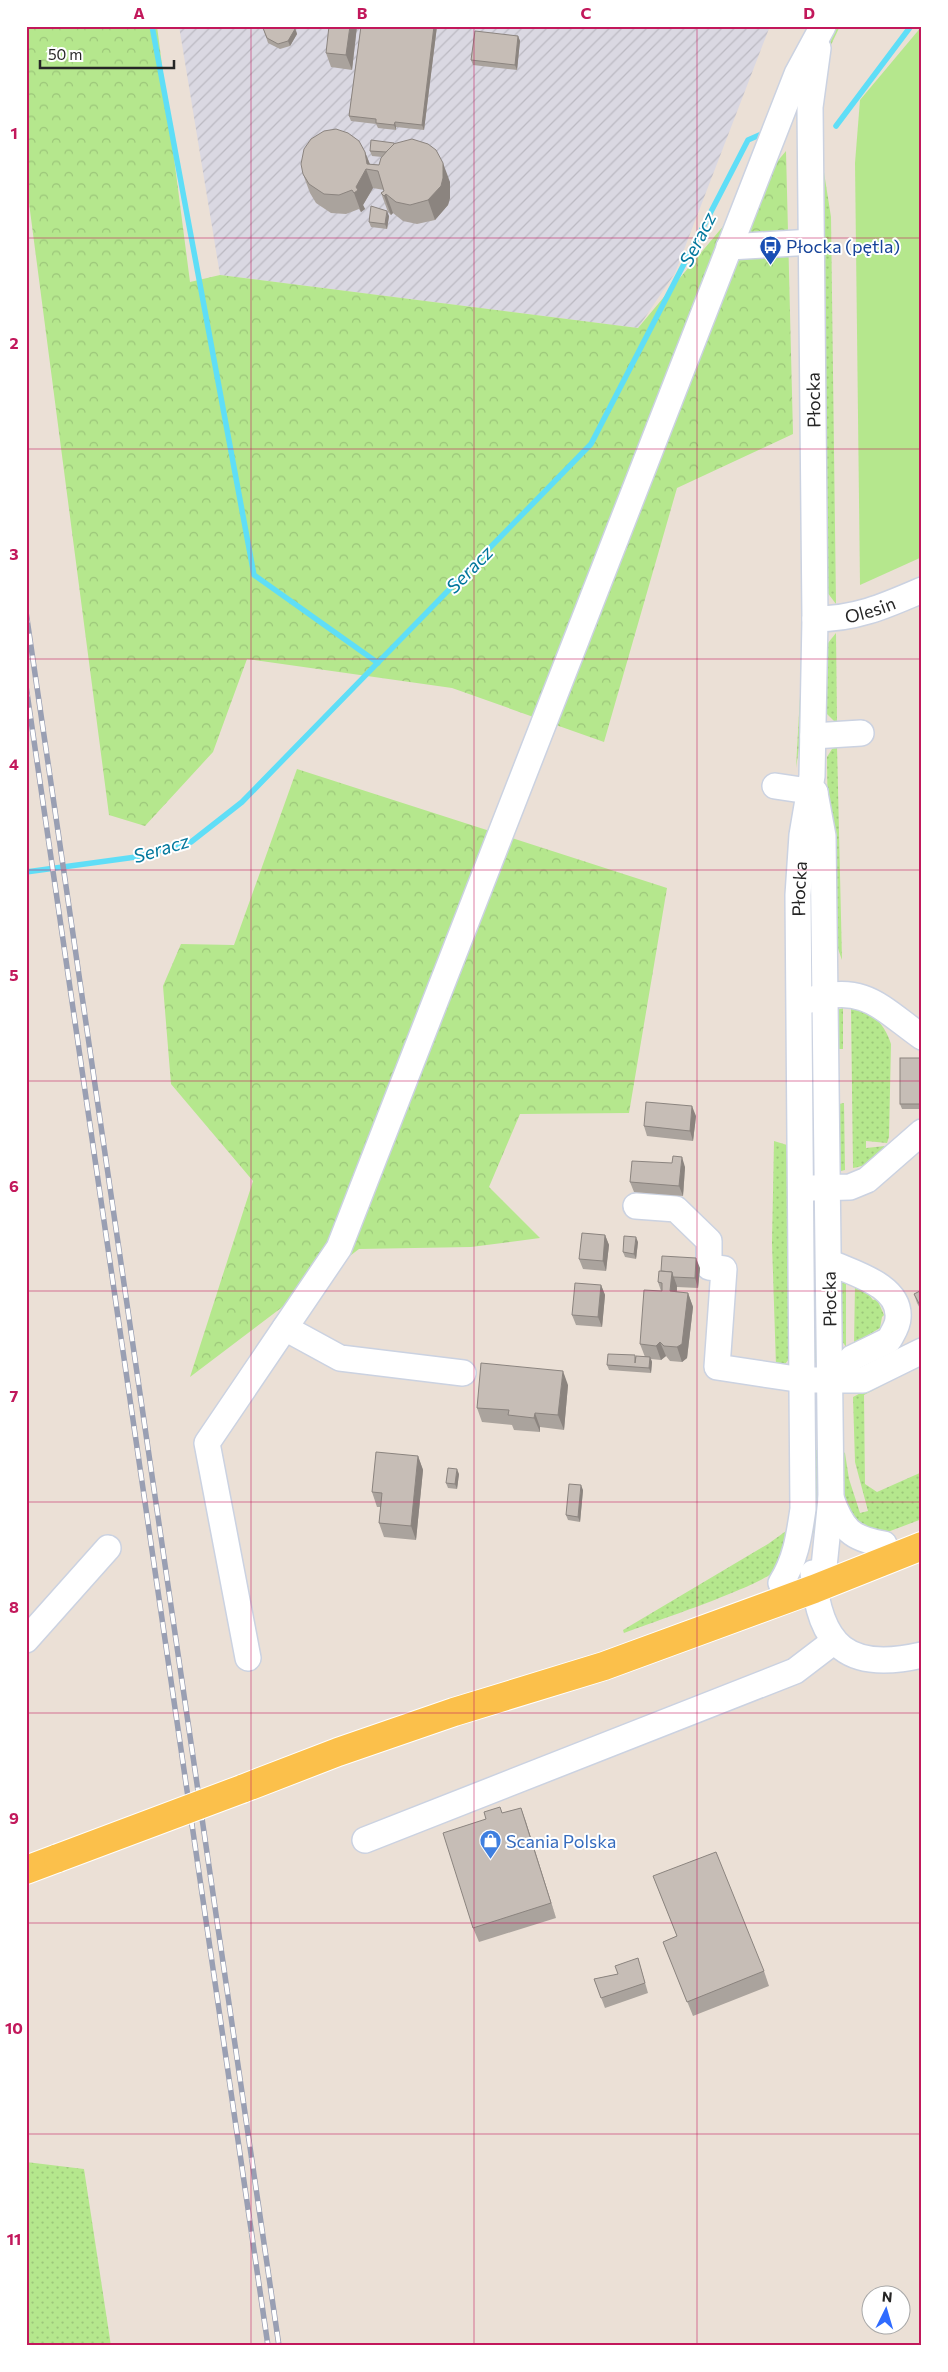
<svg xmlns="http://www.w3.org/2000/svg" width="948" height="2372" viewBox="0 0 948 2372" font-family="Commissioner,sans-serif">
<defs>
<pattern id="industrial-furrows" width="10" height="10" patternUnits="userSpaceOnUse" patternTransform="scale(1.25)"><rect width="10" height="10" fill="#dad8e2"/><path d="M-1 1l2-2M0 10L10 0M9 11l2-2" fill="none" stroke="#bbb9c2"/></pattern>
<pattern id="grass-dots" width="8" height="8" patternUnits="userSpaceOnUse" patternTransform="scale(1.25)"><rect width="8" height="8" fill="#b5e78d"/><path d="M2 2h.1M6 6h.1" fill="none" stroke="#9cc67a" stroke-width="1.8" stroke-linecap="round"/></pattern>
<pattern id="forest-crowns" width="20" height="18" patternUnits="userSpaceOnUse" patternTransform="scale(1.25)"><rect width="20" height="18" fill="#b5e78d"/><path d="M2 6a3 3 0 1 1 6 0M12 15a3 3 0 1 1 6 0" fill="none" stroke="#9cc67a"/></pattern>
</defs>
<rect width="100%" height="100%" fill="#ebe0d6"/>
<polygon fill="url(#industrial-furrows)" points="179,26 770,26 675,273 638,328 220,275"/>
<g fill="url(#grass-dots)">
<polygon points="833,26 840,26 830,47 824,90 823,166 831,217 836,604 827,592 821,111 828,49"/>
<polygon points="804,623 799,748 796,768"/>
<polygon points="836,633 837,724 827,714 826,651 828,643"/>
<polygon points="837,746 842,960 837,946 837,877 828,835 827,757 832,749"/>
<polygon points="843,1008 843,1049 838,1049 837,1010"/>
<path d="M851,1008C871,1007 886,1027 891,1044L889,1137L887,1143L866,1141V1148L885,1146C878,1158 867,1166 853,1168Z"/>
<polygon points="812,1014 814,1016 815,1176 812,1176 809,1015"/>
<polygon points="844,1103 845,1170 837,1172 839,1104"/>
<polygon points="774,1141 787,1145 788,1152 791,1340 790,1358 785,1364 776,1366 772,1243"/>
<polygon points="811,1199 817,1199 818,1361 816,1363 814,1362"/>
<polygon points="844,1281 846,1281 846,1347 842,1341 841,1285"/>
<polygon points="855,1284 865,1290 873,1300 877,1299 884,1315 882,1317 880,1328 863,1338 862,1342 854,1346"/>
<polygon points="922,1361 922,1365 864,1395 865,1484 877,1492 922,1472 922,1519 885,1533 877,1533 851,1520 844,1499 841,1450 845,1453 849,1479 860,1513 868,1511 855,1462 853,1397"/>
<polygon points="812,1450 820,1450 821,1529 815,1538 813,1530"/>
<path d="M793,1526C788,1539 785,1558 777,1569C765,1585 650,1623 624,1633L623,1630L768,1544Z"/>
<polygon points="26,2162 84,2169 111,2346 26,2346"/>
</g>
<g fill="url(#forest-crowns)">
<polygon points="26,26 157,26 190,282 220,275 638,328 786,151 793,434 677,488 604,742 452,688 247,659 213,752 145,826 109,815 26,180"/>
<polygon points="297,769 667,888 629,1113 520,1114 489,1187 540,1238 471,1247 359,1249 190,1377 253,1181 171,1084 163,986 181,944 234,945"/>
</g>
<polygon fill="#b5e78d" points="922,26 922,557 860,585 855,163 860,100"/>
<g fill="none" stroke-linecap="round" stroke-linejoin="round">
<g stroke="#5fdef7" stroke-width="5.5">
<polyline points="152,26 254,575 378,663"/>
<polyline points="836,126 911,26"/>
<polyline points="26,872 136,857 191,842 242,802 591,444 748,140 766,132"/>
</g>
<defs>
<g id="minor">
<polyline points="729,247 812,242"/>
<path id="s1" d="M815,619C856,619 885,606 922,590"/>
<polyline points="813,736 861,733"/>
<polyline points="775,786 815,792"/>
<path d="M810,1000C864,983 881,1008 922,1037"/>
<polyline points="813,1188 850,1187 867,1180 922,1132"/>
<polyline points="636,1206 676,1209 709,1241 709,1267 724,1269 717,1367 803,1380 863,1380 922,1351"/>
<path d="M829,1262C852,1273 901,1285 898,1318C898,1326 892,1334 889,1340L852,1358L830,1380"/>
<polyline points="285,1328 340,1358 463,1373"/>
<path d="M831,1498C842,1529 851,1539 884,1544"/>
<path d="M813,1573C820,1647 848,1672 922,1655"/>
<path id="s2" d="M781,1583C796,1559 799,1536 803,1509L798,895L802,835L812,776L815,619L810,107L818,48"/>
<polyline points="814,1589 824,1567 831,1498 823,836 815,793"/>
<polyline points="26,1640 108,1548"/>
<polyline points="248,1658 207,1443 339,1248 797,74 823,26"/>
<polyline points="365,1840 795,1671 833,1642"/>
</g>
<g id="major">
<polyline points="242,1789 338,1752 454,1712 604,1666 814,1589 922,1546"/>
<polyline points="26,1870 58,1858"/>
</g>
</defs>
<use href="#minor" stroke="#cbd2e1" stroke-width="28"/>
<use href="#major" stroke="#fff" stroke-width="30"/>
<use href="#minor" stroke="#fff" stroke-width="25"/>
<use href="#major" stroke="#fbc04b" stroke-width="28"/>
<defs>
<g id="rail">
<polyline points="26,612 279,2346"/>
<polyline points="26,686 268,2346"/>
</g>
</defs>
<use href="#rail" stroke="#999fb3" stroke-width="5.5"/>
<use href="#rail" stroke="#fff" stroke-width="4" stroke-dasharray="11" stroke-linecap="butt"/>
<defs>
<polyline id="major-bridge" points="58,1858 242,1789"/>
</defs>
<use href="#major-bridge" stroke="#fff" stroke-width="30" stroke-linecap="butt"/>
<use href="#major-bridge" stroke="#fbc04b" stroke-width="28"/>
</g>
<g fill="#aaa39d">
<polygon points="264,26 295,26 297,34 290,46 280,49 268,43 263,28"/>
<polygon points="357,26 352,70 331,67 326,53"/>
<polygon points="361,26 437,26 424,130 396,127 396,130 378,128 376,124 351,121 349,116"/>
<polygon points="518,36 520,41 517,70 473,65 471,60"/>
<polygon points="394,144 450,182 450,198 448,205 435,220 417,224 403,221 393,213 391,215 388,212 381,193 384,191 384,190 373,188 363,205 365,209 361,212 359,209 346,214 331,213 316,203 310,193 303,174 365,152 370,164 379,165 382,157 372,156 370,151"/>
<polygon points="389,216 387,229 371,227 369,222"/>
<polygon points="922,1058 922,1109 902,1109 900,1104"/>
<polygon points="696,1116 693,1141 647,1136 644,1126"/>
<polygon points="672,1163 685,1167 683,1196 634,1192 630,1182"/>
<polygon points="605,1235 609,1245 606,1271 583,1269 579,1259"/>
<polygon points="638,1242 636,1259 625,1257 623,1252"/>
<polygon points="700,1268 698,1288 677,1287 677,1292 688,1293 693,1307 687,1358 682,1362 670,1361 666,1356 661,1360 651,1359 652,1362 651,1373 609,1370 607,1365 636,1357 645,1357 640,1344 661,1291 658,1282"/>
<polygon points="601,1285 605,1295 602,1327 576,1325 572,1315"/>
<polygon points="922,1290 922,1312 917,1303 914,1294"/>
<polygon points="568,1385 564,1430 540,1427 540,1432 514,1430 512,1425 482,1422 477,1408"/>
<polygon points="418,1456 423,1470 416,1540 384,1537 379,1523 381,1507 377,1507 372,1492"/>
<polygon points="459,1474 457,1489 448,1488 446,1483"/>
<polygon points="583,1490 580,1522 568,1520 566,1515"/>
<polygon points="521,1808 556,1918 479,1942 473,1928 503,1813"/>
<polygon points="653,1876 764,1971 769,1986 693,2016 663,1942 677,1936"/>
<polygon points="638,1958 648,1993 605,2008 594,1979 618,1974"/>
</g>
<g fill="#8b847f">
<polygon points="294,26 297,34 290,46 288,41"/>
<polygon points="350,26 357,26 352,70 346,55"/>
<polygon points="434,26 437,26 424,130 422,125"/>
<polygon points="518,36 520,41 517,70 515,65"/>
<polygon points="395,122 396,127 396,130 394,125"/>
<polygon points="365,152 372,170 367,164"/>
<polygon points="443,163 450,182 450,198 448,205 435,220 428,200"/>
<polygon points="366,169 373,188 363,205 365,209 361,212 354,193 356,187"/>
<polygon points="386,194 393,213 391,215 384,196"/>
<polygon points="387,211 389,216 387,229 385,224"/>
<polygon points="692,1106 696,1116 693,1141 690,1131"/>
<polygon points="682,1157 685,1167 683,1196 679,1186"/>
<polygon points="605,1235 609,1245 606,1271 603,1261"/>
<polygon points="636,1237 638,1242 636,1259 634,1254"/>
<polygon points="696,1258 700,1268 698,1288 695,1278"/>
<polygon points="672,1272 677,1286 676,1306 670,1291"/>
<polygon points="601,1285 605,1295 602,1327 598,1317"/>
<polygon points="688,1293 693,1307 687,1358 682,1362 677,1347"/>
<polygon points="660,1342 666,1356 661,1360 656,1346"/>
<polygon points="650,1357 652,1362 651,1373 649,1368"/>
<polygon points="563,1371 568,1385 564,1430 558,1415"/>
<polygon points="535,1413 540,1427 540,1432 534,1418"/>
<polygon points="418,1456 423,1470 416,1540 411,1526"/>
<polygon points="457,1469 459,1474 457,1489 455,1484"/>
<polygon points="581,1485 583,1490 580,1522 578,1517"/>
<polygon points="521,1808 526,1822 556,1918 551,1903"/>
</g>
<g fill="#c6bdb6" stroke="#8b847f">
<polygon points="264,26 294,26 295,29 288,41 278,44 267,38 263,28"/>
<polygon points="329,26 350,26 346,55 326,53"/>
<polygon points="361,26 434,26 422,125 395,122 394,125 376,123 376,119 349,116"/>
<polygon points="475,31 518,36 515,65 471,60"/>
<polygon points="336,129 348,133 359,141 365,152 367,164 379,165 381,158 393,144 412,139 428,144 436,150 443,163 443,178 441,186 428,200 410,205 396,202 386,194 384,196 381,193 384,191 378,171 366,169 356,187 358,190 354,193 352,190 339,195 324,194 309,184 303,174 301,164 304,149 311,139 324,131"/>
<polygon points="371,140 394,143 394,144 386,152 370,151"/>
<polygon points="371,206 387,211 385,224 369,222"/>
<rect x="900" y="1058" width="22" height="46"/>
<polygon points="646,1102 692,1106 690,1131 644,1126"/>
<polygon points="673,1156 682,1157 679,1186 630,1182 632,1161 672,1163"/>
<polygon points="582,1233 605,1235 603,1261 579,1259"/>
<polygon points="624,1236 636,1237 634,1254 623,1252"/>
<polygon points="662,1256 696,1258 695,1278 673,1277 672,1272 661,1271"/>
<polygon points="659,1271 672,1272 670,1291 688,1293 682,1344 677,1347 664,1346 660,1342 656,1346 640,1344 644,1290 662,1291 662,1283 658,1282"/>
<polygon points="575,1283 601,1285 598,1317 572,1315"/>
<polygon points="922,1290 922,1309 914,1294"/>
<polygon points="608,1354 635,1355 635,1363 636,1356 650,1357 649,1368 607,1365"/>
<polygon points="481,1363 563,1371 558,1415 535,1413 534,1418 508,1415 509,1410 477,1408"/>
<polygon points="376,1452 418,1456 411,1526 379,1523 382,1493 372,1492"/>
<polygon points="448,1468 457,1469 455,1484 446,1483"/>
<polygon points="569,1484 581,1485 578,1517 566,1515"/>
<polygon points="500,1807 502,1813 521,1808 551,1903 473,1928 443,1833 486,1819 484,1812"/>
<polygon points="716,1852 764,1971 687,2002 663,1942 677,1936 653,1876"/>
<polygon points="638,1958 645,1983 601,1998 594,1979 618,1974 615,1966"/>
</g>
<path fill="none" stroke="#c2185b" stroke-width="1" stroke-opacity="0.55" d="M251,26V2346M474,26V2346M697,26V2346M26,238H922M26,449H922M26,659H922M26,870H922M26,1081H922M26,1291H922M26,1502H922M26,1713H922M26,1923H922M26,2134H922"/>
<defs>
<symbol id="bus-pin" viewBox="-11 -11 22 30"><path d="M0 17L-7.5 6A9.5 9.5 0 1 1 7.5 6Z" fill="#1a4fb4" stroke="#fff"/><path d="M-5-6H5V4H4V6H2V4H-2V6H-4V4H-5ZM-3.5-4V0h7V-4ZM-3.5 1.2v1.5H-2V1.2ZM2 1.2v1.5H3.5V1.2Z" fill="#fff"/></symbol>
<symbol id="shop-pin" viewBox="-11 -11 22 30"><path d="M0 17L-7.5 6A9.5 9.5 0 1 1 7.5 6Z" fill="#3f7fe0" stroke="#fff"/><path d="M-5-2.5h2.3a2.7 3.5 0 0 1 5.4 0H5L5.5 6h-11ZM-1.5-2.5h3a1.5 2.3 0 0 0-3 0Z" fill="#fff"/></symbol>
</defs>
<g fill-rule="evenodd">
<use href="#bus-pin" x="758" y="234" width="25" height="34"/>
<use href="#shop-pin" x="478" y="1828" width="25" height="34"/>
</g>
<g text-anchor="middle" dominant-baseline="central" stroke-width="4" stroke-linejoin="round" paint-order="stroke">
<g font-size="18" fill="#164399" stroke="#fff" text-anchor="start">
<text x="786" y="246">Płocka (pętla)</text>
</g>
<g font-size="18" fill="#262626" stroke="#fff">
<text transform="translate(813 400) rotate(-91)">Płocka</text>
<text stroke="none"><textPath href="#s1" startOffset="56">Olesin</textPath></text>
<text stroke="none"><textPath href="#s2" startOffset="698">Płocka</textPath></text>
<text transform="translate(829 1299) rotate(-91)">Płocka</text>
</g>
<g font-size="18" fill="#366cbe" stroke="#fff" text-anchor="start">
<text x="506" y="1841">Scania Polska</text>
</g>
<g font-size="19" font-style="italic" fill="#03789d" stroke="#fff">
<text transform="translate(697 239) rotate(-63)">Seracz</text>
<text transform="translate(469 569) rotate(-46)">Seracz</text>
<text transform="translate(161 848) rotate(-17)">Seracz</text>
</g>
</g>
<rect width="948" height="2372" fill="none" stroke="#ffffff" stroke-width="55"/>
<g transform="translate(886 2310) rotate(5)"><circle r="24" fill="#ffffff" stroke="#a8a8a8"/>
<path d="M0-4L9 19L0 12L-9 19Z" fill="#2f6bff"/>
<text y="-8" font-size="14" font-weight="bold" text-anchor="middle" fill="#262626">N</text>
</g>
<path d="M40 60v8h134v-8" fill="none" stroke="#262626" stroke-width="2.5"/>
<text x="48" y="60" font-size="15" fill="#262626" stroke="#ffffff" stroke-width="4" paint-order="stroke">50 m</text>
<rect x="28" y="28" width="892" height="2316" fill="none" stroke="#c2185b" stroke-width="2"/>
<g font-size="16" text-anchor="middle" font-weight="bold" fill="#c2185b">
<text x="139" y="19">A</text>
<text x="362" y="19">B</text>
<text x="586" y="19">C</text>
<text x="809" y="19">D</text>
<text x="14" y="139">1</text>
<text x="14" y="349">2</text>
<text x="14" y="560">3</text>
<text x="14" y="770">4</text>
<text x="14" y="981">5</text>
<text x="14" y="1192">6</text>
<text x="14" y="1402">7</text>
<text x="14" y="1613">8</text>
<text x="14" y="1824">9</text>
<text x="14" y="2034">10</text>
<text x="14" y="2245">11</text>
</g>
</svg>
